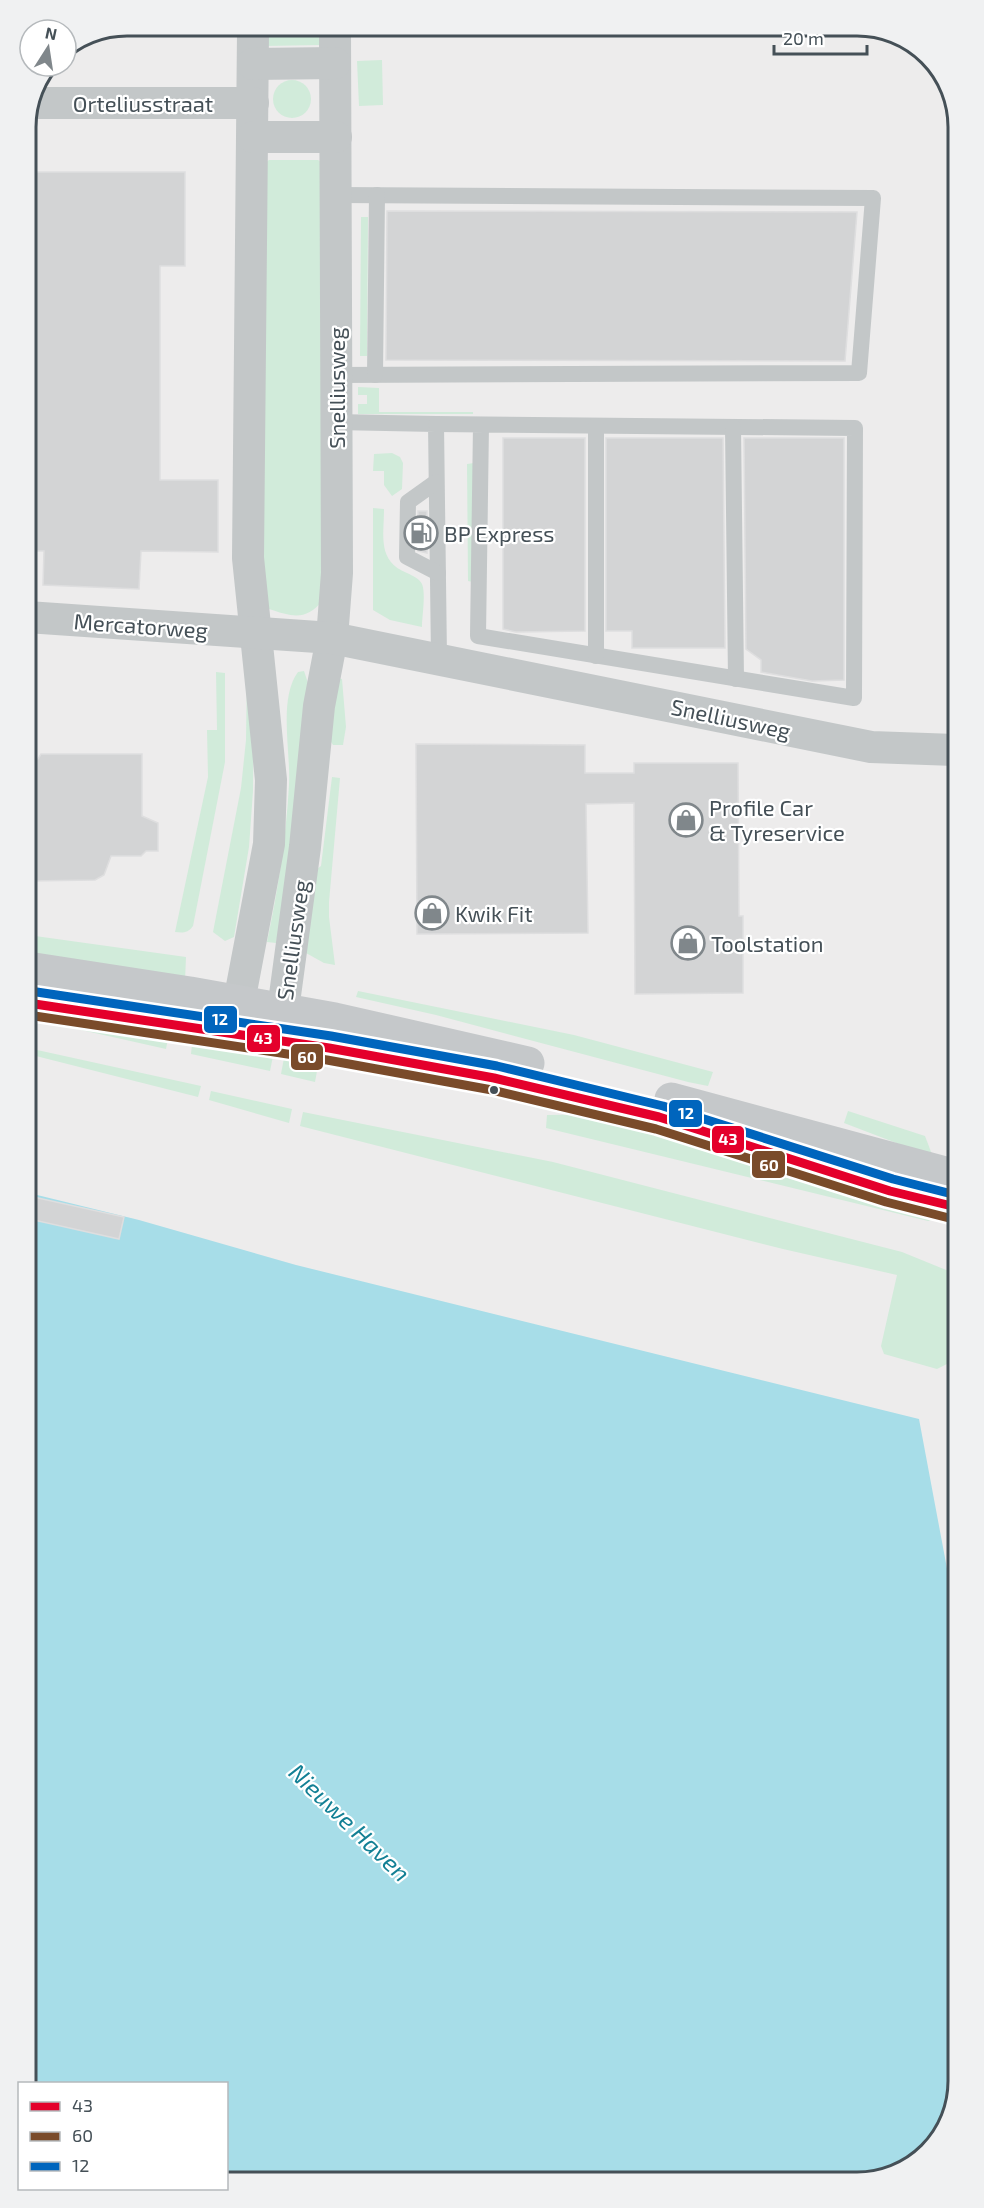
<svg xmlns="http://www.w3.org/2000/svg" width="984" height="2208" viewBox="0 0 984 2208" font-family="'Exo 2',sans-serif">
<rect width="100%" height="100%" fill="#edecec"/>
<g fill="#d1ebda">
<polygon points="326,31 320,45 265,46 260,32"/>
<polygon points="382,60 383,105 359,106 357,61"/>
<circle cx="292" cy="99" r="19"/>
<path d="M269,160H318L326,165L323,600C306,621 293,617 269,609L260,594L259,167Z"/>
<polygon points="361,217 368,217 367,356 360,356"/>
<polygon points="358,387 379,388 379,412 473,412 473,414 358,414 358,404 367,404 367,395 358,395"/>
<polygon points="392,453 400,457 403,463 402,489 392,496 384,485 384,471 373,471 374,454"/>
<polygon points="474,463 473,582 468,581 467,464"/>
<path d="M373,508L384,509C384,536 377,561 407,573C413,576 419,578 422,584C426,594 422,617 422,627L390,620L373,610Z"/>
<polygon points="247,671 254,691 253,791 249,847 234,937 225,941 213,932 241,788 246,740"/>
<path d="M304,671L310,689L290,868L276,943L267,942C278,890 286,838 289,785C291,752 278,699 298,672Z"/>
<path d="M216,672L225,673V762L193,926C188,933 183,933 175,932L208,777L207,730H217Z"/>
<polygon points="338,678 342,679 346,727 343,745 333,745 328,737"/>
<polygon points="332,777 340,778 329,902 329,917 335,965 324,963 306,953 308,876 321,866"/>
<polygon points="28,935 186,957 185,981 28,961"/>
<polygon points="358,991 574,1035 713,1072 708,1086 688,1082 436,1015 356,997"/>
<polygon points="28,1018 169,1033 166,1049"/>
<polygon points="193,1035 320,1055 315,1082 281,1074 284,1058 273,1056 270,1071 191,1054"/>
<polygon points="28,1048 201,1086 198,1097 28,1054"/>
<polygon points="211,1091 292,1109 289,1123 209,1100"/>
<polygon points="848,1111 925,1136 933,1157 844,1123"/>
<polygon points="303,1112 553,1162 902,1252 956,1274 956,1353 951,1362 937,1369 884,1354 881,1346 897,1275 783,1249 300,1126"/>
<polygon points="608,1114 938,1218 928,1221 546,1128 547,1115"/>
</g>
<polygon fill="#a7dde8" points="29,1193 139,1220 296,1265 919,1419 957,1622 958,2081 938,2142 890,2177 227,2182 226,2084 39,2083 31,2072"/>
<g fill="#d3d4d5" stroke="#dededf" stroke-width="1.5">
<polygon points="26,172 185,172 185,266 160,266 160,480 218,480 218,552 141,551 139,589 43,585 44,551 27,551"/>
<polygon points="387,211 857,212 845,361 386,360"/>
<polygon points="503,438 585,438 585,631 516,632 503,629"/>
<polygon points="606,438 723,438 725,648 632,648 632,631 606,631"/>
<polygon points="744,438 844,438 844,680 812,681 761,672 761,660 746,649"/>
<polygon points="418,511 427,511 427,553 418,551"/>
<polygon points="416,744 585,745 585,773 634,773 634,763 738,763 739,916 743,916 743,993 635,994 634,803 586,804 588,933 417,934"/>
<polygon points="41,754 142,754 142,816 158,823 158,851 146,851 141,856 111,856 104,875 95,880 28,881 27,759 38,759"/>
<polygon points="29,1196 124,1217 119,1239 29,1219"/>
</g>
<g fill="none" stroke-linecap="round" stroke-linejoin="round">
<g stroke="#c3c7c8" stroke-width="16">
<polyline points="336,375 859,373 873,198 337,195"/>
<polyline points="375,375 377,195"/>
<polyline points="335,422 436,424 439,658"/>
<polyline points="436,424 855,428 854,698 478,636 481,425"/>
<polyline points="596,426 596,656"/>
<polyline points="733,427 736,679"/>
<polyline points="436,482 408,502 407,557 438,573"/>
</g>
<g stroke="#c3c7c8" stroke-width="32">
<polyline points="253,32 248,558 271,780 269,844 239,1002 256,1037 283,1010 305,847 319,706 332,638 337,573 335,31"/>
<polyline points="253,64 335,63"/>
<polyline points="34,103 253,103"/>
<polyline points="253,137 336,137"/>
<polyline points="27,617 332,638 871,747 955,750"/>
</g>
<g stroke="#c5c8ca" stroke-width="33">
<polyline points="28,968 190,993 335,1019 528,1063"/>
<polyline points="28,1003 329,1048 494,1078 659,1117 890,1191 956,1207"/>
<polyline points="671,1099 956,1176"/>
</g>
<defs>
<polyline id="bus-1" points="28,1003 329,1048 494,1078 659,1117 890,1191 956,1207"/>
<polyline id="bus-2" points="28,1015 327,1060 492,1090 656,1129 886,1202 953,1219"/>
<polyline id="bus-3" points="30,991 331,1036 497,1066 663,1106 893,1179 956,1195"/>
</defs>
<use href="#bus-1" stroke="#fff" stroke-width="14"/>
<use href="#bus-2" stroke="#fff" stroke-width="14"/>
<use href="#bus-3" stroke="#fff" stroke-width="14"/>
<use href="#bus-1" stroke="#e4002b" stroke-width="9"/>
<use href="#bus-2" stroke="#7a4b2a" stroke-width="9"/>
<use href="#bus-3" stroke="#0065bd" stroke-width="9"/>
</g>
<defs>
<symbol id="fuel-ring" viewBox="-11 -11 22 22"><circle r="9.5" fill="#fff" stroke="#80878b" stroke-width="1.5"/><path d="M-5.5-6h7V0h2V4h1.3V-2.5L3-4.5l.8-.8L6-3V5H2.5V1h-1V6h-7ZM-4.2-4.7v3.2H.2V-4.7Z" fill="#80878b"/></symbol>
<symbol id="shop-ring" viewBox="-11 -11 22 22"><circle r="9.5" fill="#fff" stroke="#80878b" stroke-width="1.5"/><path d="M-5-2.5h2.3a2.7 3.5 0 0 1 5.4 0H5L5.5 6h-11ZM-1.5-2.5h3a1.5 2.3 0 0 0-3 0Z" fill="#80878b"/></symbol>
</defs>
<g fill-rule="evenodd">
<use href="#fuel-ring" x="402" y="514" width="38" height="38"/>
<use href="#shop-ring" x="667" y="801" width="38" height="38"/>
<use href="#shop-ring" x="413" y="894" width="38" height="38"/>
<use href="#shop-ring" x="669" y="924" width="38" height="38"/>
</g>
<circle fill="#455057" stroke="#fff" stroke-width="2" cx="494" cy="1090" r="5"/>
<g text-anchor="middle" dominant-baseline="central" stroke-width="4.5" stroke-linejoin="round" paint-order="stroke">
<g font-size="22" fill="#455057" stroke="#fff">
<text x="143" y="103">Orteliusstraat</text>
<text transform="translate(336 388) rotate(-90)">Snelliusweg</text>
<text transform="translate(141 625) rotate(4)">Mercatorweg</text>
<text transform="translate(731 718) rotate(12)">Snelliusweg</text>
<text transform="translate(292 940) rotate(-82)">Snelliusweg</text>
</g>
<g font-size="22" fill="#455057" stroke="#fff" text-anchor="start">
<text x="444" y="533">BP Express</text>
<text x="709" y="807">Profile Car<tspan x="709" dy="25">&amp; Tyreservice</tspan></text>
<text x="455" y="913">Kwik Fit</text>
<text x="711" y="943">Toolstation</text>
</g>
<g font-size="24" font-style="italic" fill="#138095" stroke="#fff">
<text transform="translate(350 1822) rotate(44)">Nieuwe Haven</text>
</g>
</g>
<path d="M0 0H984V2208H0ZM127 36H857A91 91 0 0 1 948 127V2081A91 91 0 0 1 857 2172H127A91 91 0 0 1 36 2081V127A91 91 0 0 1 127 36Z" fill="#f0f1f2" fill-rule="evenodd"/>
<path fill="none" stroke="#455057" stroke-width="3" d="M127 36H857A91 91 0 0 1 948 127V2081A91 91 0 0 1 857 2172H127A91 91 0 0 1 36 2081V127A91 91 0 0 1 127 36Z"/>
<g stroke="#fff" stroke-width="2">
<rect x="203" y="1005" width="35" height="29" rx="6" fill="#0065bd"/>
<rect x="246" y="1024" width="35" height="29" rx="6" fill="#e4002b"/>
<rect x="290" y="1043" width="34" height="28" rx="6" fill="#7a4b2a"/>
<rect x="668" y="1099" width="35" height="29" rx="6" fill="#0065bd"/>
<rect x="711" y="1125" width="34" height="29" rx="6" fill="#e4002b"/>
<rect x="751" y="1150" width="35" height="29" rx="6" fill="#7a4b2a"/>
</g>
<g font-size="16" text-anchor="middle" font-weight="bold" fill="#fff">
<text x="220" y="1025">12</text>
<text x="263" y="1044">43</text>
<text x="307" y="1063">60</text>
<text x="686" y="1119">12</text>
<text x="728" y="1145">43</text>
<text x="769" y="1171">60</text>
</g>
<rect x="18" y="2082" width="210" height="108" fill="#ffffff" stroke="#b5b9bc" stroke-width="1.5"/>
<rect x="30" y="2102" width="30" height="9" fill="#e4002b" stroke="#b5b9bc" stroke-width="1.5"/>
<text x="72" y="2112" font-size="18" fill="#455057">43</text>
<rect x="30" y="2132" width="30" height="9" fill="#7a4b2a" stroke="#b5b9bc" stroke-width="1.5"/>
<text x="72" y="2142" font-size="18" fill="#455057">60</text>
<rect x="30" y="2162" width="30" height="9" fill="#0065bd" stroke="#b5b9bc" stroke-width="1.5"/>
<text x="72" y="2172" font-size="18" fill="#455057">12</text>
<g transform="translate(48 48) rotate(12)"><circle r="28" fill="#ffffff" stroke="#b5b9bc" stroke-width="1.5"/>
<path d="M0-4.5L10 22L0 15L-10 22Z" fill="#80878b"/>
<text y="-9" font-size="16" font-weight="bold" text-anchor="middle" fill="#455057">N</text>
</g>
<path d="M774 45v9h93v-9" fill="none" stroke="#455057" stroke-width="3"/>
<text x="783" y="45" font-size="18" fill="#455057" stroke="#ffffff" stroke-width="4.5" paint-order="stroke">20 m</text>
</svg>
